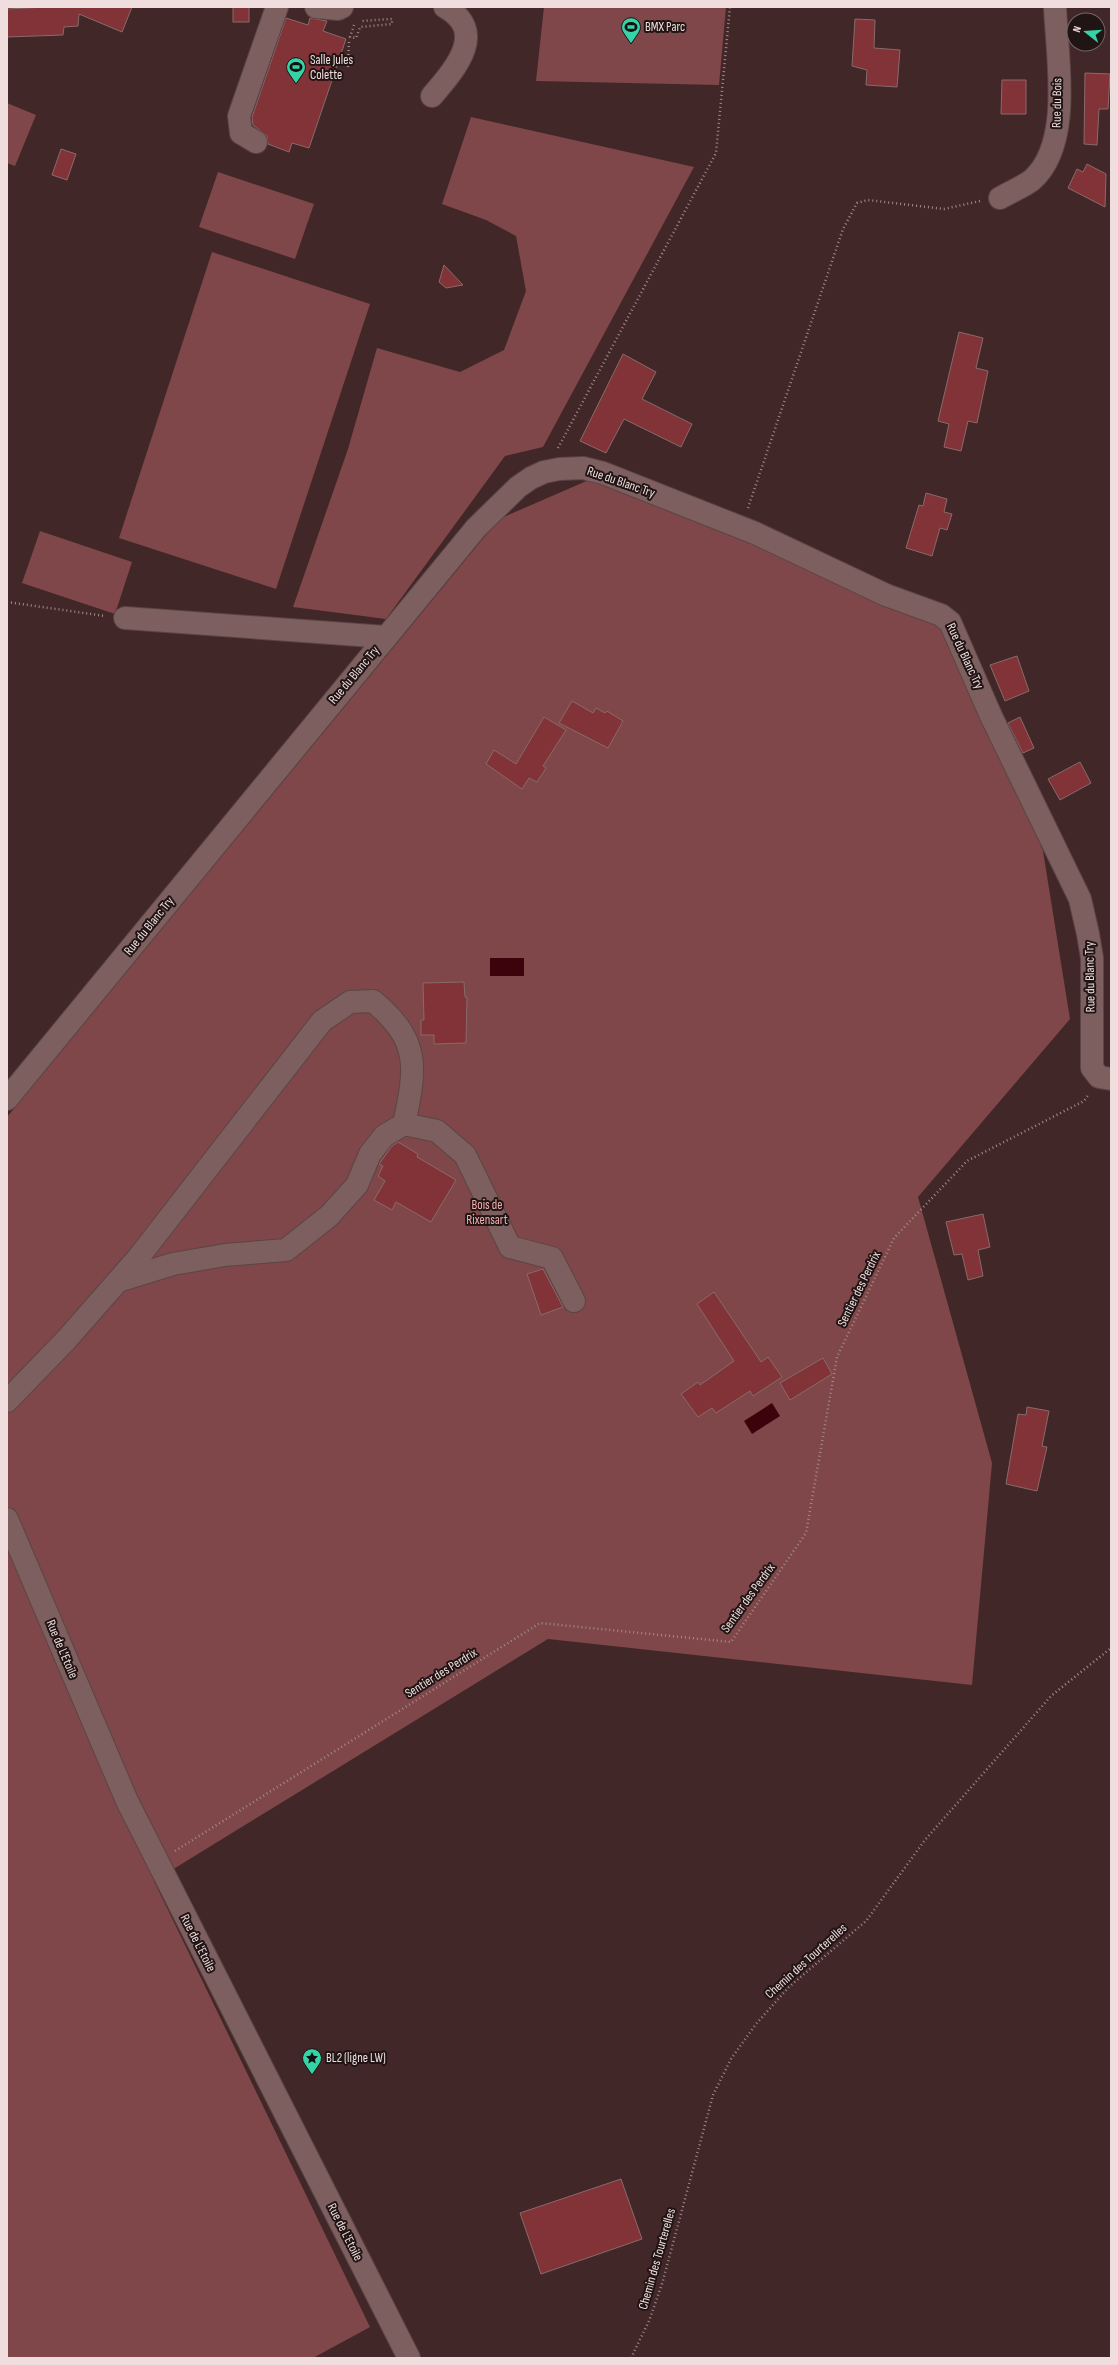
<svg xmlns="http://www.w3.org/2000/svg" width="1118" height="2365" viewBox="0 0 1118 2365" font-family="'Sofia Sans Condensed',sans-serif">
<rect width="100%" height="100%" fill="#422728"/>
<g fill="#7f4749">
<polygon points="544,7 726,7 719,85 536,81"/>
<polygon points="7,103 36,115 15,166 7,163"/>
<polygon points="471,117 694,167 543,447 505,456 386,619 293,607 348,449 377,348 460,372 504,350 526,291 516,236 486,220 442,204"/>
<polygon points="218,172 314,204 295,259 199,227"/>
<polygon points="212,252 370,304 276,589 119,538"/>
<polygon points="598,476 960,629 1043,851 1070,1019 918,1197 992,1463 972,1685 548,1639 154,1881 370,2327 313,2358 7,2358 7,1117 499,519"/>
<polygon points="40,531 132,562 115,614 22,583"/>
</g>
<g fill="#3c030c">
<rect x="490" y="958" width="34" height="18"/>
<polygon points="772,1403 780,1416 752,1434 744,1421"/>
</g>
<g fill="#813338" stroke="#896a6a">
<polygon points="47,7 132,7 122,32 79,14 78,26 64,27 63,35 7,37 7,9"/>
<rect x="233" y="7" width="16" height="15"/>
<polygon points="286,18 308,25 310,18 327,21 323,31 346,39 309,148 292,143 289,152 268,144 267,136 253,125 252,117"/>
<polygon points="855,19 875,20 874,48 900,50 897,87 866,85 867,70 852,66"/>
<polygon points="1085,73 1110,74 1108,109 1099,109 1097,145 1084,144"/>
<polygon points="1002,80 1026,80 1026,114 1001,114"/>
<polygon points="61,149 76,154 67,180 52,175"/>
<polygon points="1087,164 1106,174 1105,207 1068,188 1077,169 1083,172"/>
<polygon points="444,265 463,285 446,288 439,282"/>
<polygon points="959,332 983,338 976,368 988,371 977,423 968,421 961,451 944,447 949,424 938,421"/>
<polygon points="623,354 656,372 642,399 692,424 681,447 624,419 606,453 580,441"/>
<polygon points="926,493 947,499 944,512 952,514 947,530 940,528 932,556 906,548 919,505 923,506"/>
<polygon points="1017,656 1029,691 1005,701 990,665"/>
<polygon points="572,701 593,713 596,708 605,713 607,711 623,721 608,748 559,723"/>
<polygon points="544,717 566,730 543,766 546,768 537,782 529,778 522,789 486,764 494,750 516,764"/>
<polygon points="1020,717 1034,748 1023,753 1008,723"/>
<polygon points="1080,762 1091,783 1060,800 1048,779"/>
<polygon points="464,982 465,997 467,997 466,1043 434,1044 434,1035 421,1035 421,1020 424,1020 423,983"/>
<polygon points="398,1142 418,1154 417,1157 456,1180 431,1222 396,1202 392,1210 374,1200 385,1181 378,1176 383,1166 379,1164 392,1146"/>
<polygon points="983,1214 990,1247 978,1250 983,1276 968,1280 962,1254 954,1255 946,1222"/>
<polygon points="543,1269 563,1307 541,1315 527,1274"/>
<polygon points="714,1292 761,1362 768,1357 782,1377 753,1396 750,1391 716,1413 712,1408 698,1417 681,1394 698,1382 700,1385 734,1361 697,1304"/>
<polygon points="823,1358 832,1374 790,1400 780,1383"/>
<polygon points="1027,1407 1049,1411 1042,1446 1047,1447 1037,1491 1006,1484 1018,1414 1026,1415"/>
<polygon points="621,2179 642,2239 541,2274 520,2213"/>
</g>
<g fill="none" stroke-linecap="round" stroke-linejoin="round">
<defs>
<g id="minor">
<polyline points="316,7 338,9 342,7"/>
<path d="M432,96C454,70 489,32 445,7"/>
<polyline points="256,142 241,133 239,116 277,7"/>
<path d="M1000,198C1010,192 1023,187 1032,180C1073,144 1057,57 1055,7"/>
<polyline points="125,618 386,637"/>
<polyline points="7,1099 476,528 518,487 531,478 544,472 559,469 583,468 603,473 755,533 886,595 941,615 950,622 991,716 1080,899 1088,934 1092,958 1092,1068 1099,1077 1111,1079"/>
<polyline points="118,1281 173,1264 225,1255 286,1250 329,1216 357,1185 370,1154 384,1136 404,1124"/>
<path d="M7,1401L67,1339L138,1258L322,1021L350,1002L373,1001C421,1041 416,1068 404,1124L437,1131L465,1155L510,1247L552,1258L574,1301"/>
<polyline points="7,1519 127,1801 409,2358"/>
</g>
</defs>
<use href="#minor" stroke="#5b4546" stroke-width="24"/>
<g stroke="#a18b8c" stroke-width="2.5" stroke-dasharray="1 3" stroke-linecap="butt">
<polyline points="354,25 350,37 356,38 360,27 392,24 392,19 361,21"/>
<polyline points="348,67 349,40"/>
<polyline points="558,448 716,153 730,7"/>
<polyline points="748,508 843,229 857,203 868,200 944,209 980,201"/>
<polyline points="7,602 105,616"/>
<polyline points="175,1851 540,1623 731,1642 806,1533 837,1357 894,1238 967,1161 1084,1101 1089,1094"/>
<polyline points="631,2358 649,2321 662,2284 713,2095 731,2059 756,2024 789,1987 866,1921 925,1840 1051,1696 1111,1648"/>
</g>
<use href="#minor" stroke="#7d5f5f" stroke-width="22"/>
</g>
<defs>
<symbol id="stadium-pin" viewBox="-11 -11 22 30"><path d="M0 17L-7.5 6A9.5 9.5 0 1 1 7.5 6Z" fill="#35d4a7" stroke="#201414"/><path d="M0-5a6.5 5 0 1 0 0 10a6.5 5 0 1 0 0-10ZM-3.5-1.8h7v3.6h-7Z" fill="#111"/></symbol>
<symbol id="sight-pin" viewBox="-11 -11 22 30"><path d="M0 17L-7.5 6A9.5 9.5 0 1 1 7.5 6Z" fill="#35d4a7" stroke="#201414"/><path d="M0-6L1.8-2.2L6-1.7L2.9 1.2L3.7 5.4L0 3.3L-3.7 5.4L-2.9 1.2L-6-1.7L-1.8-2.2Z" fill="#111"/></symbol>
</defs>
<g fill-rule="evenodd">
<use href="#stadium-pin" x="620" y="16" width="22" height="30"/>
<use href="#stadium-pin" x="285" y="56" width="22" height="30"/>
<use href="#sight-pin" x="301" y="2047" width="22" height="30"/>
</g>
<g text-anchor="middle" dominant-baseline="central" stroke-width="4" stroke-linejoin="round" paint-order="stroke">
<g font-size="13" fill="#f0dede" stroke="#201414" text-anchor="start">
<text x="645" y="27">BMX Parc</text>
<text x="310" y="60">Salle Jules<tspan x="310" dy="15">Colette</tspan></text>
<text x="326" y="2058">BL2 (ligne LW)</text>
</g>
<g font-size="13" fill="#f0dede" stroke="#201414">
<text transform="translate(1057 103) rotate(-89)">Rue du Bois</text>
<text transform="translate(621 482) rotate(19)">Rue du Blanc Try</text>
<text transform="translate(965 656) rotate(65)">Rue du Blanc Try</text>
<text transform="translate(354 675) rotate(-50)">Rue du Blanc Try</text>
<text transform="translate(149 926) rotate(-51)">Rue du Blanc Try</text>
<text transform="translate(1090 977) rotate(-91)">Rue du Blanc Try</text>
<text transform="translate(859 1289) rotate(-64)">Sentier des Perdrix</text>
<text transform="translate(748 1598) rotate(-54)">Sentier des Perdrix</text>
<text transform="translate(62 1649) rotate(67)">Rue de L'Etoile</text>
<text transform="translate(441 1673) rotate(-32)">Sentier des Perdrix</text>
<text transform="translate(198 1943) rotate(63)">Rue de L'Etoile</text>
<text transform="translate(806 1961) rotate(-42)">Chemin des Tourterelles</text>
<text transform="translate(345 2232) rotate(63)">Rue de L'Etoile</text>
<text transform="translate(657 2259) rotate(-74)">Chemin des Tourterelles</text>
</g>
<g font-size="13" fill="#f5afaf" stroke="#201414">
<text x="487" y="1205">Bois de<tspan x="487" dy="15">Rixensart</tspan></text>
</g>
</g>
<rect width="1118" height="2365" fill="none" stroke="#f0dede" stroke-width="16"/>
<g transform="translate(1086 32) rotate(287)"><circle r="19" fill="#201414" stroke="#736565"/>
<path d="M0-3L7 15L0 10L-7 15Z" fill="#35d4a7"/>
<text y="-6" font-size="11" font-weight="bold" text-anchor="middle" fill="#f0dede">N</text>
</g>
</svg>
